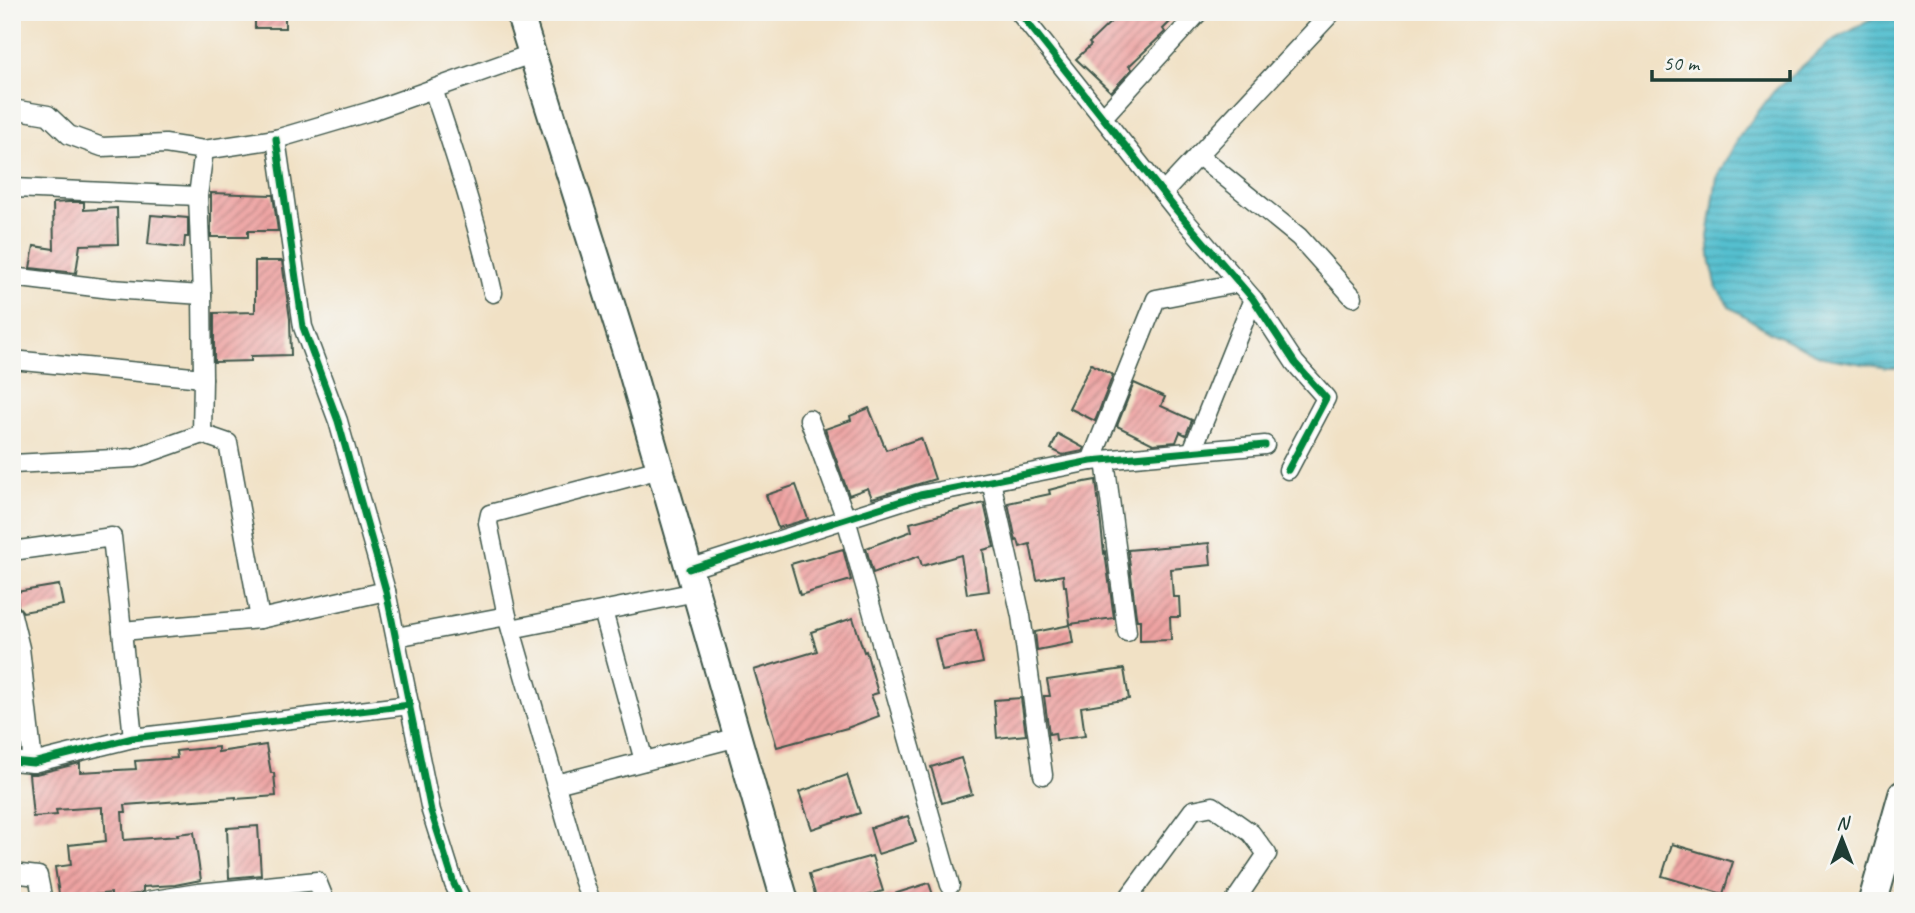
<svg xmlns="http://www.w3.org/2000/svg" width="1915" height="913" viewBox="0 0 1915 913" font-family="Caveat,sans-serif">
<defs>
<pattern id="water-rules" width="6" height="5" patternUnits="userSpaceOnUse" patternTransform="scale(1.75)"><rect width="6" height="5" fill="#54bfcf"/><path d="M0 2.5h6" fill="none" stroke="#459ca9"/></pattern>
<pattern id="building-hatch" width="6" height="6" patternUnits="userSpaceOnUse" patternTransform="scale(1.75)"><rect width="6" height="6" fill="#eea3a2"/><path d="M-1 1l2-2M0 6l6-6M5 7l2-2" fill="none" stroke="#c08685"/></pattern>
</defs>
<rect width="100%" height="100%" fill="#f6f6f2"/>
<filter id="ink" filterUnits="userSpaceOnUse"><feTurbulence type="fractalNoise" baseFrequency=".0143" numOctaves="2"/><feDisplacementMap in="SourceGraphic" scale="14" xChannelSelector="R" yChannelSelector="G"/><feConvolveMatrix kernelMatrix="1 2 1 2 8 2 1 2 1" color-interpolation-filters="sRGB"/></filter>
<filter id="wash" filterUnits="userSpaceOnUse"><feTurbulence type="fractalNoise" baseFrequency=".00686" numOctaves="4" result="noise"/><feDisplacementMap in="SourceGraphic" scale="28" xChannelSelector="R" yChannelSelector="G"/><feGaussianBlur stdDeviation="1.57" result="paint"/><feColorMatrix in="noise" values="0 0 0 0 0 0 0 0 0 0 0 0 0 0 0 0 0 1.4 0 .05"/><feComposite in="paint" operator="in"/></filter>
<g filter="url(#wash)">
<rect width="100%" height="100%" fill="#f1e1c5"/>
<polygon fill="url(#water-rules)" stroke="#3a7e82" stroke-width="2" points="1885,12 1903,12 1903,368 1887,368 1822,357 1770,332 1730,307 1717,288 1711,263 1708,237 1717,177 1739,137 1774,91 1830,42"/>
<g id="blocks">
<g fill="url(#building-hatch)">
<rect x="255" y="12" width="30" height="16"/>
<polygon points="1121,12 1180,12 1163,29 1165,32 1129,66 1132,69 1111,92 1076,59 1091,45 1089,43"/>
<polygon points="211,193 273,195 278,231 248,231 248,237 211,237"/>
<polygon points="68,202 84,202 84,210 117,208 118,244 80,245 76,273 30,268 34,246 54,249 53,203"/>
<polygon points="151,215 188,218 188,237 185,237 184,248 148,244"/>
<polygon points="255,261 282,261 290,319 291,355 251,356 251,361 214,362 214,313 255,312"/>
<polygon points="1091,364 1113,375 1095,421 1069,408"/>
<polygon points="1134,383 1165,397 1161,406 1192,420 1186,435 1180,432 1176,442 1153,444 1117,426"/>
<polygon points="869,408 886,450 921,438 935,479 872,498 868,488 849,495 825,429 851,420 850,416"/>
<polygon points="1058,434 1084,448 1083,451 1063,455 1051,449"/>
<polygon points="1096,480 1104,553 1105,552 1114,618 1070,624 1066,586 1064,586 1063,575 1037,580 1030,544 1020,547 1018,540 1016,541 1008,503 1050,494 1049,490 1068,485"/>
<polygon points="796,485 808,519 778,528 766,495"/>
<polygon points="984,503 994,547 983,550 989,591 967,594 961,555 922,566 919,556 873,573 866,548 912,531 910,523"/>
<polygon points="1209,543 1211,565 1171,569 1173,597 1179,597 1180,617 1170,617 1171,640 1140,641 1140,620 1137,620 1136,616 1128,550"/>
<polygon points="843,549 851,580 800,595 791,564"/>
<polygon points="59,585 63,605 23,612 18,606 16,592"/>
<polygon points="853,618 864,652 866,651 878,693 871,695 879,716 847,728 777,747 754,670 817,651 811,632"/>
<polygon points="1070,625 1073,643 1037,650 1035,632"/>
<polygon points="976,630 983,663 942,671 935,639"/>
<polygon points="1124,669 1129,699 1081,707 1085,736 1056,740 1055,733 1049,734 1044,696 1050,696 1047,680"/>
<polygon points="1021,698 1026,735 997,738 994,700"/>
<polygon points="266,745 271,773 274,773 276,796 236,799 236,797 125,805 126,812 122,812 124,840 178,836 177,834 194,832 201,880 175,885 143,887 143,891 139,894 129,895 129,897 111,898 111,893 74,897 74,901 60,901 55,867 71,865 69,845 106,841 104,813 102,813 102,807 56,810 57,815 33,817 29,774 36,774 80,763 80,772 136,769 135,761 177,758 176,751 218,747 218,752"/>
<polygon points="961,758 972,794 942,803 931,767"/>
<polygon points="847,775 860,813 812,829 799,792"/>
<polygon points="908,816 916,842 878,854 870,828"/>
<polygon points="258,826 261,875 229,878 227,828"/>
<polygon points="1672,844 1733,862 1723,894 1662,876"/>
<polygon points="872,856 883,891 849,901 817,901 809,874"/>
<polygon points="929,883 935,901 884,901 884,897"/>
</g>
</g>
</g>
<g filter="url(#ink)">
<use href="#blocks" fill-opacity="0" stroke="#3e564a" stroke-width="2"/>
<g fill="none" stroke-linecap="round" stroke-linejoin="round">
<defs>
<g id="minor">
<polyline points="1019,12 1177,211 1253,299 1295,363 1326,398 1288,470"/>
<path d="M433,89C456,156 478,224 493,293"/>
<polyline points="12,109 48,115 69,135 102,147 165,144 204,150"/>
<polyline points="1103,117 1199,12"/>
<polyline points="276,139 303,327 338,421 386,591 431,811 454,884 462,901"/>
<polyline points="1198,155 1299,237 1353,297"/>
<polyline points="12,186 14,188 198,196"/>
<polyline points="1163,193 1332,12"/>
<polyline points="12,277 111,289 202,295"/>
<polyline points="12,360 203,378 202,295 198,196 204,150 276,139 371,111 531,54"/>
<polyline points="809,419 846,519 950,885"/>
<polyline points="202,434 228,443 260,619 386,591"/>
<polyline points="1192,451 1253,299"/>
<polyline points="1105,460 1127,632"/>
<polyline points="1091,461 1156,299 1239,283"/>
<polyline points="12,464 134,458 202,434 203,378"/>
<polyline points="991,481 1021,616 1043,775"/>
<polyline points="12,551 112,537 122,631"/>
<polyline points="689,569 920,495 1091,461 1265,445"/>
<polyline points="603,611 644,761"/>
<polyline points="12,615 20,648 33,763"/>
<polyline points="511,629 696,592"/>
<polyline points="396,637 507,616"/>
<polyline points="133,738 122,631 260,619"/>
<polyline points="12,761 33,763 133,738 410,705"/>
<polyline points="556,784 738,737"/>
<polyline points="12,873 38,876 43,901"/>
<polyline points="148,901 198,893 317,881 325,901"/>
<polyline points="591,901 583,879 507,616 488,523 490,514 660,469"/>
<polyline points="1126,901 1193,810 1213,806 1251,833 1267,854 1235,901"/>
</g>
<polyline id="secondary" points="519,12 628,358 785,901"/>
<polyline id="primary" points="1873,901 1903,795"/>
</defs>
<use href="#minor" stroke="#3e564a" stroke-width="21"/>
<use href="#secondary" stroke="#3e564a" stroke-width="30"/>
<use href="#primary" stroke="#3e564a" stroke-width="32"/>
<use href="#minor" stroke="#fff" stroke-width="18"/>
<use href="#secondary" stroke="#fff" stroke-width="26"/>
<use href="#primary" stroke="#fff" stroke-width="28"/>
<defs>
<g id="cycleway">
<polyline points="1019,12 1177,211 1253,299 1295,363 1326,398 1288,470"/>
<polyline points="276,139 303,327 338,421 386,591 431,811 454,884 462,901"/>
<polyline points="689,569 920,495 1091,461 1265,445"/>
<polyline points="12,761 33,763 133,738 410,705"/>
</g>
</defs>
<use href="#cycleway" stroke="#f6f6f2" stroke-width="11"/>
<use href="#cycleway" stroke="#00873e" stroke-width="7"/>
</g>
</g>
<rect width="1915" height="913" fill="none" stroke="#f6f6f2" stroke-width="42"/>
<g transform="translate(1842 839)" stroke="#f6f6f2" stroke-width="5" paint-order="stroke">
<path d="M0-5L12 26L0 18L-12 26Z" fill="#1f3d34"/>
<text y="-10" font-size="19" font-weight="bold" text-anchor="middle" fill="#1f3d34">N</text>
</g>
<path d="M1652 70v10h138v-10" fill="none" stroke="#1f3d34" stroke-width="3.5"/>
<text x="1663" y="70" font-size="21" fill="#1f3d34" stroke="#f6f6f2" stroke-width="5" paint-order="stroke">50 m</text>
</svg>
